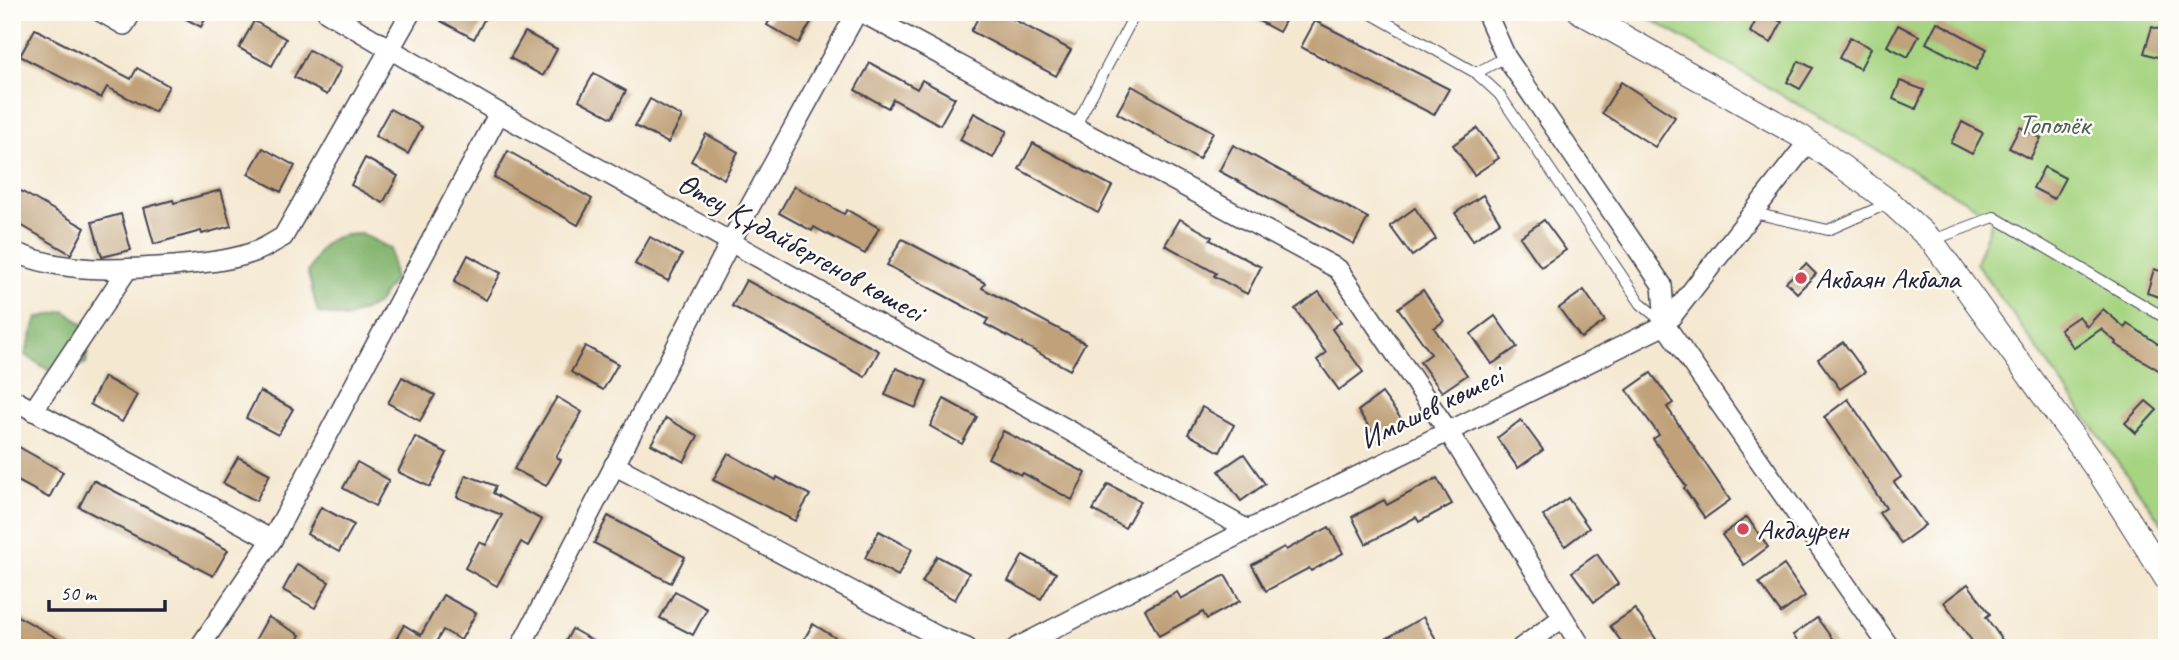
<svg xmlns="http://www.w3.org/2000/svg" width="2179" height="660" viewBox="0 0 2179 660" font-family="Caveat,sans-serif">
<rect width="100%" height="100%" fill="#fdfcf7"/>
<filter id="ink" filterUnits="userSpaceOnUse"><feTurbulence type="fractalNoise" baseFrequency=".0143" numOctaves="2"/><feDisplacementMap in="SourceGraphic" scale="14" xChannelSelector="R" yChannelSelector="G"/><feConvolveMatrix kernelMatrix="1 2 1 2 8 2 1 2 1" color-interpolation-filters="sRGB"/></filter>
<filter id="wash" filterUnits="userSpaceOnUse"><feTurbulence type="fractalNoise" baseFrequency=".00686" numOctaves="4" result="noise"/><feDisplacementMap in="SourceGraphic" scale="28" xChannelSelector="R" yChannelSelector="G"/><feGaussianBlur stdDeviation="1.57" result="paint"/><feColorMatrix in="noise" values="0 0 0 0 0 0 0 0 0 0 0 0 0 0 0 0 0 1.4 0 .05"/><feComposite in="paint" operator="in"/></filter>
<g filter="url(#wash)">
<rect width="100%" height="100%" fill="#f4e8d1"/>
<polygon fill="#a6d481" stroke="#647b5e" stroke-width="2" points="1638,12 2167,12 2167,531 1976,263 1993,217"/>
<g fill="#84b66f" stroke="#536c55" stroke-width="2">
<path d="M362,234L391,249L394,279L376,305L346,318L318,313L308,273C323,242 326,235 362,234Z"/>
<polygon points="65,311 91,330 86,363 56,375 25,355 37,318"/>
</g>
<g id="blocks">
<g fill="#c0a179">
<polygon points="173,12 209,12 201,27"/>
<polygon points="446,12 488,12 474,39 441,21"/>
<polygon points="774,12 806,12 814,17 799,43 767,25"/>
<polygon points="981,12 1000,12 1071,50 1056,76 971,31"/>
<polygon points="1242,12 1290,12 1279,32"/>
<polygon points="1760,12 1782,22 1771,43 1750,32"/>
<polygon points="254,21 286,39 272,66 239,48"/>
<polygon points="1315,21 1449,89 1434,115 1301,47"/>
<polygon points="1937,22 1987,49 1976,70 1926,43"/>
<polygon points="1898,25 1919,36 1908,57 1887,46"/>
<polygon points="2152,27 2167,32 2167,60 2144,53"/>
<polygon points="35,29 131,79 137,68 169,86 155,112 107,87 101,98 20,56"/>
<polygon points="525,32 557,49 543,76 510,58"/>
<polygon points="1850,37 1871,48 1860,69 1839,58"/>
<polygon points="309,50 341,68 327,95 294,77"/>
<polygon points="1799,61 1813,68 1800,89 1787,82"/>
<polygon points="870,63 917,89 922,80 955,98 940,125 893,99 888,108 855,90"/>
<polygon points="594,73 626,91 612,118 579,100"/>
<polygon points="1900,81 1924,90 1916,109 1893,99"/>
<polygon points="1621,82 1675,117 1655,147 1602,113"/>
<polygon points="1132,86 1213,132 1199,159 1117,113"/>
<polygon points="650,99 682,117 668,143 635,126"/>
<polygon points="390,109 422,127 408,154 375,136"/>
<polygon points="974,113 1007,131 993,158 960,140"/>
<polygon points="1962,122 1983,133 1972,154 1951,143"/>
<polygon points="2020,127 2041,138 2030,159 2009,148"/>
<polygon points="1477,128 1499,158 1474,175 1453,145"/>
<polygon points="706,134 738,152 724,179 691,161"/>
<polygon points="1033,143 1112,186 1098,213 1019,169"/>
<polygon points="1233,145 1368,218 1354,244 1219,171"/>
<polygon points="263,148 295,166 281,192 248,174"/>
<polygon points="508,151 592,199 578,225 494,177"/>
<polygon points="365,158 398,176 383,203 351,185"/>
<polygon points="2044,167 2065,178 2054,199 2033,188"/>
<polygon points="12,186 85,228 71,254 12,220"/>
<polygon points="794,186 844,214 847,210 879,228 865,254 814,227 812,231 779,213"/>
<polygon points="221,190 231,226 202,234 201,231 154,244 144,208 173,200 174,203"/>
<polygon points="1483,195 1500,222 1473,240 1455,213"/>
<polygon points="1415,208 1436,239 1412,256 1390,226"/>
<polygon points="121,214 131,250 102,257 92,222"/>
<polygon points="1180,219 1212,237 1210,240 1261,267 1247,294 1214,276 1216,273 1165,245"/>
<polygon points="1544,220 1566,250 1541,267 1520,237"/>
<polygon points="650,237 682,255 668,281 635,264"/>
<polygon points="902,239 985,283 982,288 1085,343 1070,370 985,324 988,319 887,265"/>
<polygon points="468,255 501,273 486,300 454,282"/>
<polygon points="1806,264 1816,274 1797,293 1786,282"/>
<polygon points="2154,269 2167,273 2162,298 2147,293"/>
<polygon points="746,280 879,351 865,377 732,306"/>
<polygon points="1423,290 1444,321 1434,328 1467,375 1442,392 1420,362 1431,354 1398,308"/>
<polygon points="1584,290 1605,321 1581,338 1559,308"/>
<polygon points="1319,292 1341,322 1332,329 1363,372 1339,390 1317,360 1326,353 1295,309"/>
<polygon points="2103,309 2125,328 2127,323 2167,350 2167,375 2115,344 2116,342 2101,329 2074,348 2060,329 2079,316 2087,327"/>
<polygon points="1495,316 1517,347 1492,364 1471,334"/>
<polygon points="1843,342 1865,372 1840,389 1818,359"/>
<polygon points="585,346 618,364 603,390 571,372"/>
<polygon points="896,368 927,381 916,408 885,395"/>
<polygon points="1651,373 1673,403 1667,407 1730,500 1705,518 1684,488 1686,486 1653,439 1659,435 1627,390"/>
<polygon points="104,377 137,395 122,422 90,404"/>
<polygon points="402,377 435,395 420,421 388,403"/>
<polygon points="260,391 293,409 278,435 246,418"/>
<polygon points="1382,393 1404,423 1379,441 1358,411"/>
<polygon points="557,397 582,412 556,457 561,460 546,486 514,469"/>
<polygon points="944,399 977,417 962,444 930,426"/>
<polygon points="1848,399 1901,477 1894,482 1925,525 1901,543 1879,513 1886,508 1824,417"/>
<polygon points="2146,401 2157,410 2136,433 2125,423"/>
<polygon points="1202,407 1234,425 1220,452 1188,434"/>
<polygon points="666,418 698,436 684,462 651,444"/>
<polygon points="1521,420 1543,450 1518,468 1497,438"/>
<polygon points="1003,431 1086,473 1072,500 1023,473 1021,475 988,458"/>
<polygon points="415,437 447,453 430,487 398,472"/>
<polygon points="12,443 63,472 49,498 12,478"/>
<polygon points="728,453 776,480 777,477 810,495 795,521 713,480"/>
<polygon points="1244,454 1265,484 1241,501 1219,471"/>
<polygon points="238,457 270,474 256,501 223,483"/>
<polygon points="357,462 389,480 375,506 343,488"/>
<polygon points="466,475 496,486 493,493 542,520 528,546 521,542 497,586 465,568 479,542 486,545 502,515 457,497"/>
<polygon points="1437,478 1452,504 1419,522 1416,517 1366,544 1352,517 1384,500 1387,505"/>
<polygon points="93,480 228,550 213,576 79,507"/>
<polygon points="1108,484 1140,501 1125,528 1093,510"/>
<polygon points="1568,498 1589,528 1565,546 1543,516"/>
<polygon points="321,507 354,525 339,552 307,534"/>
<polygon points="608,516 685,557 671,583 594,543"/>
<polygon points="1747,517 1768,547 1744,565 1722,535"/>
<polygon points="1329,527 1343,553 1311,571 1309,568 1266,591 1252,565 1284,547 1286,550"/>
<polygon points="879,531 912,549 898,576 865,558"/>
<polygon points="1597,554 1618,584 1594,602 1572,572"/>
<polygon points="1023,555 1056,573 1041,599 1008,581"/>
<polygon points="937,556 969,573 955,600 922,582"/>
<polygon points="297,564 329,582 315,608 283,590"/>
<polygon points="1784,565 1805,596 1781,613 1759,583"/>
<polygon points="1225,575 1240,601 1207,619 1203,612 1159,636 1145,609 1177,592 1181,599"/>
<polygon points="1968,584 1990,614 1986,617 2008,648 1977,648 1944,602"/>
<polygon points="675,591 707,609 693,635 660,618"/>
<polygon points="443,595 476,613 461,640 443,630 435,644 442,648 391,648 404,625 421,635"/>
<polygon points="1635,609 1656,639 1644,648 1626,648 1610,626"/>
<polygon points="12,613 39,628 74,648 12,648"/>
<polygon points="268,617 300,635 293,648 260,648 253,644"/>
<polygon points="1423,617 1437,641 1425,648 1370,648"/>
<polygon points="1817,618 1839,648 1802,648 1793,635"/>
<polygon points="813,624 852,648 799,648"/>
<polygon points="572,629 606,648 562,648"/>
</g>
</g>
</g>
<g filter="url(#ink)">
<use href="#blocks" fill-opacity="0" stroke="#424052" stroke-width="2"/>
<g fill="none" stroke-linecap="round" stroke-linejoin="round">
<defs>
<g id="service">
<polyline points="1368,12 1476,73 1506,57"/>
<polyline points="1476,73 1499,94 1641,304 1664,323"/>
<polyline points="1075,127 1136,12"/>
<polyline points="1754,213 1828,230 1889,203"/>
<polyline points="1933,240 1994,217 2167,319"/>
</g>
<g id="minor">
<polyline points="101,12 124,25 132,12"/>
<polyline points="327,12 499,113 1248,530"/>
<polyline points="861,12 1338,269 1448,431 1582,648"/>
<polyline points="1486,12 1506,57 1662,285 1665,325 1890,648"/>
<path d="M12,251C64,274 118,270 173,266C201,263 233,261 259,250C267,247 275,241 283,237L411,12"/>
<polyline points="12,399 272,540"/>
<polyline points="33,411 127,270"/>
<polyline points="614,465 937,636 967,648"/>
<polyline points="199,648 272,540 499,113"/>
<polyline points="520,648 731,241 857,12"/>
<polyline points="1016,648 1248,530 1665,325 1808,142"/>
<polyline points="1521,648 1562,618"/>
</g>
<polyline id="tertiary" points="1580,12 1802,137 1890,202 1932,241 2100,474 2167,580"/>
</defs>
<use href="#service" stroke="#424052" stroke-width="12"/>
<use href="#minor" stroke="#424052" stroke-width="22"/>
<use href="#tertiary" stroke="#424052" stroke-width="25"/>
<use href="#service" stroke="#fff" stroke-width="10"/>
<use href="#minor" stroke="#fff" stroke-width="19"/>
<use href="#tertiary" stroke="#fff" stroke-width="23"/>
</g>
</g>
<g fill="#d1495b" stroke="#fdfcf7" stroke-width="2.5">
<circle cx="1801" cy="278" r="7"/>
<circle cx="1743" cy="529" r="7"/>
</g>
<g text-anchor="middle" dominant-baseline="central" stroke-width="5" stroke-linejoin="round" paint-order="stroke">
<g font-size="30" fill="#506054" stroke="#fdfcf7">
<text x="2054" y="124">Тополёк</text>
</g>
<g font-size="30" fill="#22223b" stroke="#fdfcf7">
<text transform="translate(801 247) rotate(29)">Өтеу Құдайбергенов көшесі</text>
<text transform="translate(1431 407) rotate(-26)">Имашев көшесі</text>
</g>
<g font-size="30" fill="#22223b" stroke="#fdfcf7" text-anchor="start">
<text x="1815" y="278">Акбаян Акбала</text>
<text x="1757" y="529">Акдаурен</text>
</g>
</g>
<rect width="2179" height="660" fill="none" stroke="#fdfcf7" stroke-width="42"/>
<path d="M49 600v10h116v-10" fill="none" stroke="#22223b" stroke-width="3.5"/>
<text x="60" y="600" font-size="21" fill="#22223b" stroke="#fdfcf7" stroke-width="5" paint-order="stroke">50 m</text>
</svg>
